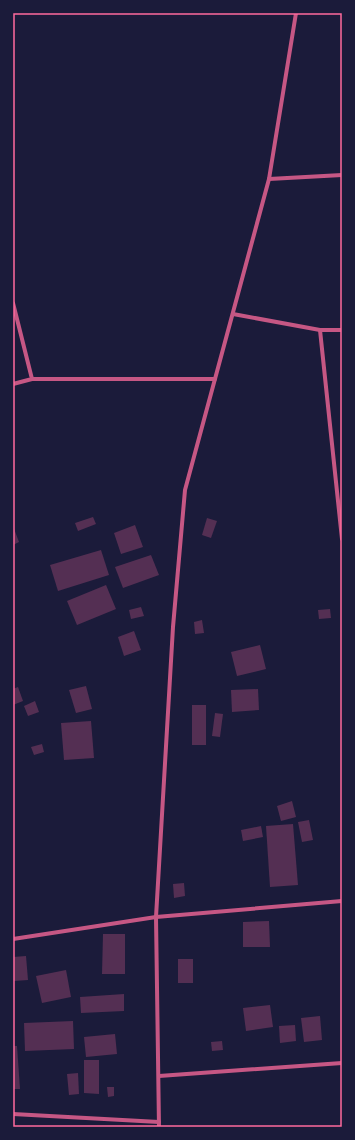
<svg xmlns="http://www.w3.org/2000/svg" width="355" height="1140" viewBox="0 0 355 1140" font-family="Poppins,sans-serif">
<rect width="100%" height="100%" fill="#1b1b3a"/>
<g fill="#542f53">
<polygon points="93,517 96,524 78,531 75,523"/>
<polygon points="207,518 217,521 211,538 202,535"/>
<polygon points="135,525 143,547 121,554 114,533"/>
<polygon points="13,526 19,542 13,545"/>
<polygon points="101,550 109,575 58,591 50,565"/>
<polygon points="151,555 159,575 123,588 115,567"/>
<polygon points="106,585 116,609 77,625 67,601"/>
<polygon points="141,607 144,616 131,619 129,610"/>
<polygon points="330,609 331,618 319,619 318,610"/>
<polygon points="202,620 204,633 195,634 194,622"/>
<polygon points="134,631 141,650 124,656 118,637"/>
<polygon points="260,645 266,669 237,676 231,652"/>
<polygon points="86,686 92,709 76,713 69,690"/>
<polygon points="18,687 23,701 13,705 13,689"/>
<polygon points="258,689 259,710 232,712 231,690"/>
<polygon points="35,701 39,712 28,716 24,706"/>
<rect x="192" y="705" width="14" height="40"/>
<polygon points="215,713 223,714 220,737 212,736"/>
<polygon points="91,721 94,758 64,760 61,723"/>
<polygon points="42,744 44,752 34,755 31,747"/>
<polygon points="292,801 296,817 281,821 277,806"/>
<polygon points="309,820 313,840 302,842 298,822"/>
<polygon points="293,824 298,885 270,887 266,826"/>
<polygon points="261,826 263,837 243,841 241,830"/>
<polygon points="184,883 185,896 174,898 173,884"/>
<polygon points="269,921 270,947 243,947 243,922"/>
<polygon points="103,934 125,934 125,974 102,974"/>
<polygon points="26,956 28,980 14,981 13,957"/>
<rect x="178" y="959" width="15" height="24"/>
<polygon points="66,970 71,997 42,1003 36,976"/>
<polygon points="124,994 124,1011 81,1013 80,997"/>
<polygon points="270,1005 273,1027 246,1031 243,1008"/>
<polygon points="320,1016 322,1040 304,1042 301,1018"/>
<polygon points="73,1021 74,1049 25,1051 24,1023"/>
<polygon points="295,1025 296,1041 280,1043 279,1026"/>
<polygon points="115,1034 117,1054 86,1057 84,1037"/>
<polygon points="222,1041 223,1050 212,1051 211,1042"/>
<polygon points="13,1046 17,1046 20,1089 13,1089"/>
<polygon points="84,1060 99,1060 99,1094 84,1093"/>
<polygon points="78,1073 79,1094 69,1095 67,1074"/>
<polygon points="107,1087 114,1087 114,1096 108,1097"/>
</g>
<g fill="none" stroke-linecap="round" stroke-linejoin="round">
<g stroke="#c65784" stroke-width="4">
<polyline points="269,179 342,175"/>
<polyline points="13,303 32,379 13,384"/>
<polyline points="233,314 320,330 342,330"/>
<polyline points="320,330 342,539"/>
<polyline points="32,379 215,379"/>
<polyline points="13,939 156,917 342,901"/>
<polyline points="159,1076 342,1063"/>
<polyline points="13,1114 159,1122"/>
<polyline points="159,1127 156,917 173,627 185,490 269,179 296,13"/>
</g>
</g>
<rect width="355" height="1140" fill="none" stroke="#1b1b3a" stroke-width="28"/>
<rect x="14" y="14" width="327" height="1112" fill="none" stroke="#ff6b9d" stroke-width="1.5"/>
</svg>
